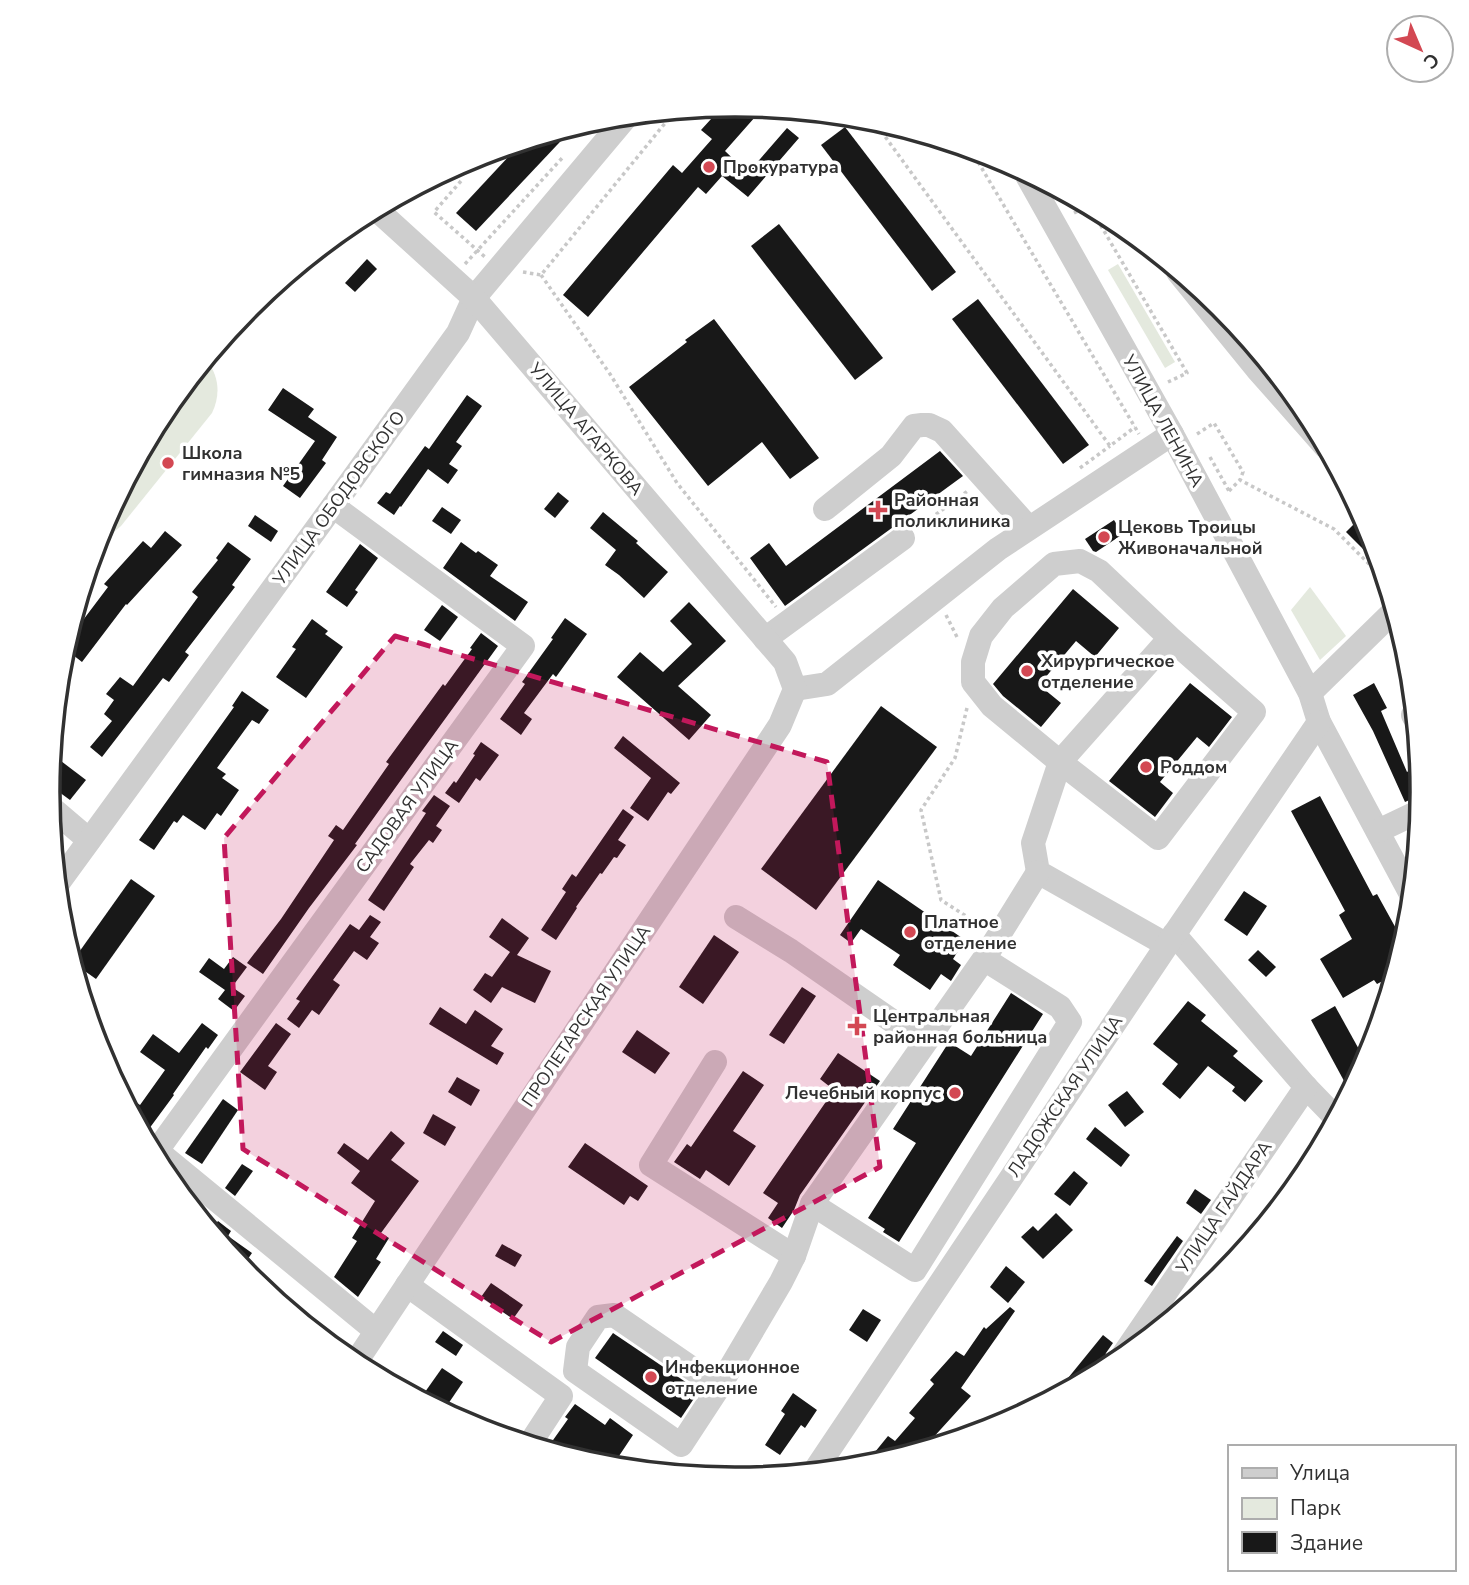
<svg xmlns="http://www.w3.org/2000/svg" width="1469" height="1585" viewBox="0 0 1469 1585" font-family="'Nunito Sans',sans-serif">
<rect width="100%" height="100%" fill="#fff"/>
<g fill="#e4e9de">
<polygon points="1118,264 1175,362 1165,368 1108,270"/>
<path d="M206,359C219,376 221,394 212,413L121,526L109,536L96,541L100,529L163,410Z"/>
<polygon points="1310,587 1346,636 1320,660 1291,610"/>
</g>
<g fill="#181818">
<polygon points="735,105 763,108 725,151 748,173 787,128 799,138 748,197 722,176 706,194 698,187 588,317 563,295 673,165 682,173 712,139 701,130 722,107"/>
<polygon points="574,127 476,231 456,213 522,142"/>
<polygon points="845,127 956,272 932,291 821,145"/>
<polygon points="779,224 883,358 855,380 751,246"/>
<polygon points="367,259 377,269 355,292 345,283"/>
<polygon points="978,299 1089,445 1063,464 952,319"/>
<polygon points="714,319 819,458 790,479 762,442 708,486 629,387 687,342 685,340"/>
<polygon points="283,388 314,409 308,417 337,437 322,460 326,463 300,498 283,486 315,441 268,410"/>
<polygon points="467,395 482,406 456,442 462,446 449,464 458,470 448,484 428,469 401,507 400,506 394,515 377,503 386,492 390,494 425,446 429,449"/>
<polygon points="940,451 963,476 785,606 750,558 769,543 786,566"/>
<polygon points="558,492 569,501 555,518 544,509"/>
<polygon points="442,507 461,520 451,534 432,521"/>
<polygon points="603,512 638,541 636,543 668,572 644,598 619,575 605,565 616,550 590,528"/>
<polygon points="255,515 278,531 271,542 248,526"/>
<polygon points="1114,520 1123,534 1096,552 1093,551 1085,539"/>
<polygon points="1357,521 1371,536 1380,566 1346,532"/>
<polygon points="165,531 182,545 127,605 126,604 82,662 64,648 65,644 108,587 104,584 143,541 151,548"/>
<polygon points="228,542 251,559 232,585 235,587 185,652 189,655 169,682 163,678 102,757 90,747 112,721 104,714 114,700 106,694 120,677 133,686 198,597 192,592 218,560 216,558"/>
<polygon points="461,542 476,553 478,551 498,565 490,576 528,602 515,621 443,568"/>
<polygon points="360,544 378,558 355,590 358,592 347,607 326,592"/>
<polygon points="1073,589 1119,628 1095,657 1076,641 1039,685 1061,703 1041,727 1003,696 993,684"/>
<polygon points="689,602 726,641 678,686 711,715 689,740 617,677 640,652 663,672 692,644 670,621"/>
<polygon points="442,605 458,617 440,641 424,630"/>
<polygon points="565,618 587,634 556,677 553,674 524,713 532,719 521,735 500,719 525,684 522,682 553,639 551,638"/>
<polygon points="312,619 328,631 325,634 343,647 306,698 276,677 296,649 292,647"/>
<polygon points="481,633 498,646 416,759 355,844 357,845 309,908 263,974 247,963 281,919 334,840 328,836 336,825 343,830 389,764 386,762 443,684 445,686 472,649 470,648"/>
<polygon points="1190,683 1232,717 1209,747 1197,737 1160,782 1173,793 1155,817 1109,781"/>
<polygon points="1374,683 1387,708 1381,711 1407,772 1410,770 1421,796 1414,798 1405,802 1373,731 1353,695"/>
<polygon points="242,691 269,710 259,724 252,720 217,768 226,774 222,778 239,790 221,816 217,813 205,830 183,815 177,823 174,821 154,850 139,840 234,707 232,706"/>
<polygon points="881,706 937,747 816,910 761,869"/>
<polygon points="623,736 680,783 671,794 668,792 648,821 630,808 651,778 614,748"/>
<polygon points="481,742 499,755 480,781 476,778 459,803 445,793 454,781 456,783 475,755 473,754"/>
<polygon points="61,761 86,780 70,800 48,784 49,778"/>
<polygon points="434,795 450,806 436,826 442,830 433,843 429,840 410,864 414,867 384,911 368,900 426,813 422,811"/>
<polygon points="1320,796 1373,896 1377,894 1404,943 1394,975 1377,984 1374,980 1343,998 1320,959 1352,939 1339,915 1345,911 1291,811"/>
<polygon points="623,809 634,817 618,840 626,845 617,858 614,857 602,874 600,873 576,907 577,908 556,940 541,930 566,892 562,889 572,874 576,877"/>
<polygon points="131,879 155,896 96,979 72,962"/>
<polygon points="878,880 965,940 953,959 961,965 951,981 941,974 930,990 893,965 900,955 861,929 851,943 840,935"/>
<polygon points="1244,891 1267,906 1247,936 1224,920"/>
<polygon points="370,915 381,922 370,937 379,943 367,960 354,951 333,980 340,985 319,1015 312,1010 299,1028 287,1019 300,1001 296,999 350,924 359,930"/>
<polygon points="502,918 529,938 517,955 551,971 535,1003 502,987 491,1003 473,990 485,973 492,977 510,952 489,937"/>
<polygon points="714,935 739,952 703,1004 679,987"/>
<polygon points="1258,950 1276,967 1266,977 1248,960"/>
<polygon points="233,957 247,967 232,987 245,996 234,1011 218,999 225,990 199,972 209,958 224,969"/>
<polygon points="802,987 816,996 784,1044 769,1035"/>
<polygon points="1011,993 1043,1014 899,1242 883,1232 885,1229 868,1218 916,1143 893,1129 949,1042 971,1056"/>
<polygon points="1188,1001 1206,1015 1201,1021 1238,1051 1233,1056 1263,1081 1245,1102 1232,1091 1235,1087 1208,1066 1180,1099 1162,1084 1178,1064 1153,1044"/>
<polygon points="1335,1006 1366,1062 1350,1092 1311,1020"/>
<polygon points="440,1007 466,1024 475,1010 503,1029 491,1046 504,1053 497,1065 429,1024"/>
<polygon points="202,1023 218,1035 208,1049 206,1047 173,1094 174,1095 143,1137 117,1089 140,1105 165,1070 140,1052 153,1034 179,1053"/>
<polygon points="276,1023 291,1034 268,1066 277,1072 265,1090 240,1072"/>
<polygon points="637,1030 670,1053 655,1074 622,1052"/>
<polygon points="838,1053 880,1081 800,1195 794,1210 782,1228 768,1218 778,1203 763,1193 834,1090 820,1079"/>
<polygon points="743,1071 764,1085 733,1131 756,1146 729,1186 706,1170 700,1179 674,1162 687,1144 691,1147"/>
<polygon points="457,1077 480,1090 471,1106 448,1092"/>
<polygon points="1127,1091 1144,1112 1125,1127 1108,1105"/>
<polygon points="223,1099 238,1110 202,1164 185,1153"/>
<polygon points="433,1114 456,1127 445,1146 423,1133"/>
<polygon points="1095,1127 1130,1155 1121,1167 1086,1139"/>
<polygon points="391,1131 405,1143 391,1160 419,1181 381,1233 389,1238 376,1259 381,1262 358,1297 334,1277 357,1241 352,1238 375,1201 351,1183 360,1171 337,1153 344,1143 368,1160"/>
<polygon points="585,1143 648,1186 638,1201 630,1196 624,1205 568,1167"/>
<polygon points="242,1164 253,1171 235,1196 225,1188"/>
<polygon points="1074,1171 1088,1183 1070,1206 1054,1194"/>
<polygon points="1195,1189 1211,1200 1201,1214 1186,1203"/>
<polygon points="1056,1213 1073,1230 1043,1259 1021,1237 1033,1226 1038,1231"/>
<polygon points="207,1221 214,1226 218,1221 227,1228 231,1231 228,1236 252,1253 241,1269 204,1224"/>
<polygon points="1177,1236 1183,1241 1152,1286 1144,1281"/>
<polygon points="502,1244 522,1255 515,1267 495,1256"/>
<polygon points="1006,1266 1025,1282 1008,1303 990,1287"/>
<polygon points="491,1283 523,1305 513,1319 481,1297"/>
<polygon points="1010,1307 1015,1311 961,1388 971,1396 931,1440 938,1446 921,1451 916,1446 909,1454 886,1461 875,1452 888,1436 895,1441 915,1418 909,1413 934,1384 930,1380 956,1351 964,1356 984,1327 986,1329"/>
<polygon points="863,1309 881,1320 867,1342 849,1330"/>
<polygon points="443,1331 463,1345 456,1356 435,1342"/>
<polygon points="613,1333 699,1391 681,1418 595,1358"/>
<polygon points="1103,1335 1113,1343 1106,1353 1104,1359 1105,1365 1098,1374 1051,1399"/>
<polygon points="442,1368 463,1382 446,1407 425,1392"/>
<polygon points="793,1393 817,1410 805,1428 801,1425 780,1455 765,1445 785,1414 781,1411"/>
<polygon points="575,1404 605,1425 610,1418 633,1435 611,1468 600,1466 546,1450 568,1419 565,1417"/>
</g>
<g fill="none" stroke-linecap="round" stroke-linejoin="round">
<g stroke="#c8c8c8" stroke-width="3.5" stroke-dasharray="3.5 3.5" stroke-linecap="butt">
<polyline points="873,120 1110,446 1135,427"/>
<polyline points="971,150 1139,434"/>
<polyline points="461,181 434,212 485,257"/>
<polyline points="1090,207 1187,373 1168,382"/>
<polyline points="1074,213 1088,206"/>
<polyline points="465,264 564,156"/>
<polyline points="523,272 541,275 675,111"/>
<polyline points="541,275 610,374 677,483 776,607"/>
<polyline points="1197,434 1214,423 1243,472 1240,480"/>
<polyline points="1210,457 1229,491 1227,493"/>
<polyline points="1080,468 1110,446"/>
<polyline points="1229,491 1240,480 1334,529 1385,580"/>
<polyline points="919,527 969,490"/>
<polyline points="946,615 958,639"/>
<polyline points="967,708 955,758 921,810 941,900 983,927"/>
</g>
<g stroke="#cecece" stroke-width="24">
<polyline points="1025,172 1172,434 1310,693 1319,722 1412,896"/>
<polyline points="1178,272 1257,369 1325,446"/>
<polyline points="825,509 891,456 914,426 922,425 929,425 942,431 1029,528"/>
<polyline points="765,639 903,538"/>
<polyline points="795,689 827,684 998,549 1172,434"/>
<polyline points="1310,693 1394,611"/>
<polyline points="1413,715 1414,717"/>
<polyline points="49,806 89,840"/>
<polyline points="1378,831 1420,811"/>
<polyline points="56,886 333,506 458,333 474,298 627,116"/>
<polyline points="736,917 791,951 924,1043"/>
<polyline points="1174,934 1306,1087 1336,1118"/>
<polyline points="1167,945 1038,872 1033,843 1060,762 1158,838 1254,712 1170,638 1060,762 992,706 973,682 973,662 981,636 1003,608 1054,564 1080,561 1099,571 1170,638"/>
<polyline points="984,959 812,1204 915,1270 1070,1022 1060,1007 984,959 1038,872"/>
<polyline points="715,1062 651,1165 794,1256"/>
<polyline points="157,1151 376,1331"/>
<polyline points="153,1156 523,646 333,506"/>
<polyline points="407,1285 561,1396 529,1445"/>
<polyline points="1119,1361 1306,1087"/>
<polyline points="354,1365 780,725 795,689 785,662 474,298 376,209"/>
<polyline points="719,1387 614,1315 598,1317 578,1347 575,1371 681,1445 719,1387 781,1282 794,1256 812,1204"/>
<polyline points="814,1472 1167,945 1319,722"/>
</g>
</g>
<path fill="#c2185b" fill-opacity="0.2" stroke="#c2185b" stroke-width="5" stroke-dasharray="14 9" stroke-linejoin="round" d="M395,636L827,762L880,1167L551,1342L243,1149L224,838Z"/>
<g fill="#d34853" stroke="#fff" stroke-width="2.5">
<circle cx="709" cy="167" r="7"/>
<circle cx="168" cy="463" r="7"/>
<path d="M874.5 499.5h7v7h7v7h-7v7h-7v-7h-7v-7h7z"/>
<circle cx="1104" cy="537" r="7"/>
<circle cx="1027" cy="671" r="7"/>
<circle cx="1146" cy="767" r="7"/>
<circle cx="910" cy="932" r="7"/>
<path d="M853.5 1015.5h7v7h7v7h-7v7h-7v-7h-7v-7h7z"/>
<circle cx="955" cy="1093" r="7"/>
<circle cx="651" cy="1377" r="7"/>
</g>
<g text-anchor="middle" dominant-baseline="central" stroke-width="7" stroke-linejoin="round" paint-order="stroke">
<g font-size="18" font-weight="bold" fill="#313131" stroke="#fff" text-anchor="start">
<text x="723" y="167">Прокуратура</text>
<text x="182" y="453">Школа<tspan x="182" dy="21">гимназия №5</tspan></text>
<text x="894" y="500">Районная<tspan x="894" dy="21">поликлиника</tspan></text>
<text x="1118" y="527">Цековь Троицы<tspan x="1118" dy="21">Живоначальной</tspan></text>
<text x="1041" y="661">Хирургическое<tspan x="1041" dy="21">отделение</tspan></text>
<text x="1160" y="767">Роддом</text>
<text x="924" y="922">Платное<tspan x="924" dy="21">отделение</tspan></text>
<text x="873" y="1016">Центральная<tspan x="873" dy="21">районная больница</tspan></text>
<text x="941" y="1093" text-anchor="end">Лечебный корпус</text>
<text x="665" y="1367">Инфекционное<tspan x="665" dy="21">отделение</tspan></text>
</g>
<g font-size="18" fill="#313131" stroke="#fff">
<text transform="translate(1163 421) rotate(61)">УЛИЦА ЛЕНИНА</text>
<text transform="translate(586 429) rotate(50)">УЛИЦА АГАРКОВА</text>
<text transform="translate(339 498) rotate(-54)">УЛИЦА ОБОДОВСКОГО</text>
<text transform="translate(407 806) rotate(-54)">САДОВАЯ УЛИЦА</text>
<text transform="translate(586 1016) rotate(-56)">ПРОЛЕТАРСКАЯ УЛИЦА</text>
<text transform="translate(1065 1096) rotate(-56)">ЛАДОЖСКАЯ УЛИЦА</text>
<text transform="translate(1224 1207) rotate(-56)">УЛИЦА ГАЙДАРА</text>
</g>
</g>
<path d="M0 0H1469V1585H0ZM60 792a675 675 0 1 1 1350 0a675 675 0 1 1-1350 0Z" fill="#fff" fill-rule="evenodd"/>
<path fill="none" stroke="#313131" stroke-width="3.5" d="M60 792a675 675 0 1 1 1350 0a675 675 0 1 1-1350 0Z"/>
<rect x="1228" y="1445" width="228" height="126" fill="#ffffff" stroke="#adadad" stroke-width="2"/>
<rect x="1242" y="1468" width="35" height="10" fill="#cecece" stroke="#adadad" stroke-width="2"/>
<text x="1290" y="1480" font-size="21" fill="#313131">Улица</text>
<rect x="1242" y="1498" width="35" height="21" fill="#e4e9de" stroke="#adadad" stroke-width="2"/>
<text x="1290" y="1515" font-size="21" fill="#313131">Парк</text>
<rect x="1242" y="1532" width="35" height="21" fill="#181818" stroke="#adadad" stroke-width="2"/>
<text x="1290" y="1550" font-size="21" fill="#313131">Здание</text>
<g transform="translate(1420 49) rotate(136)"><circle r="33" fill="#ffffff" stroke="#adadad" stroke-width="2"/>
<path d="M0-5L12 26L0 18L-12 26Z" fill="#d34853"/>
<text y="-10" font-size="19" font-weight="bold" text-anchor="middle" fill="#313131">С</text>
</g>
</svg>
